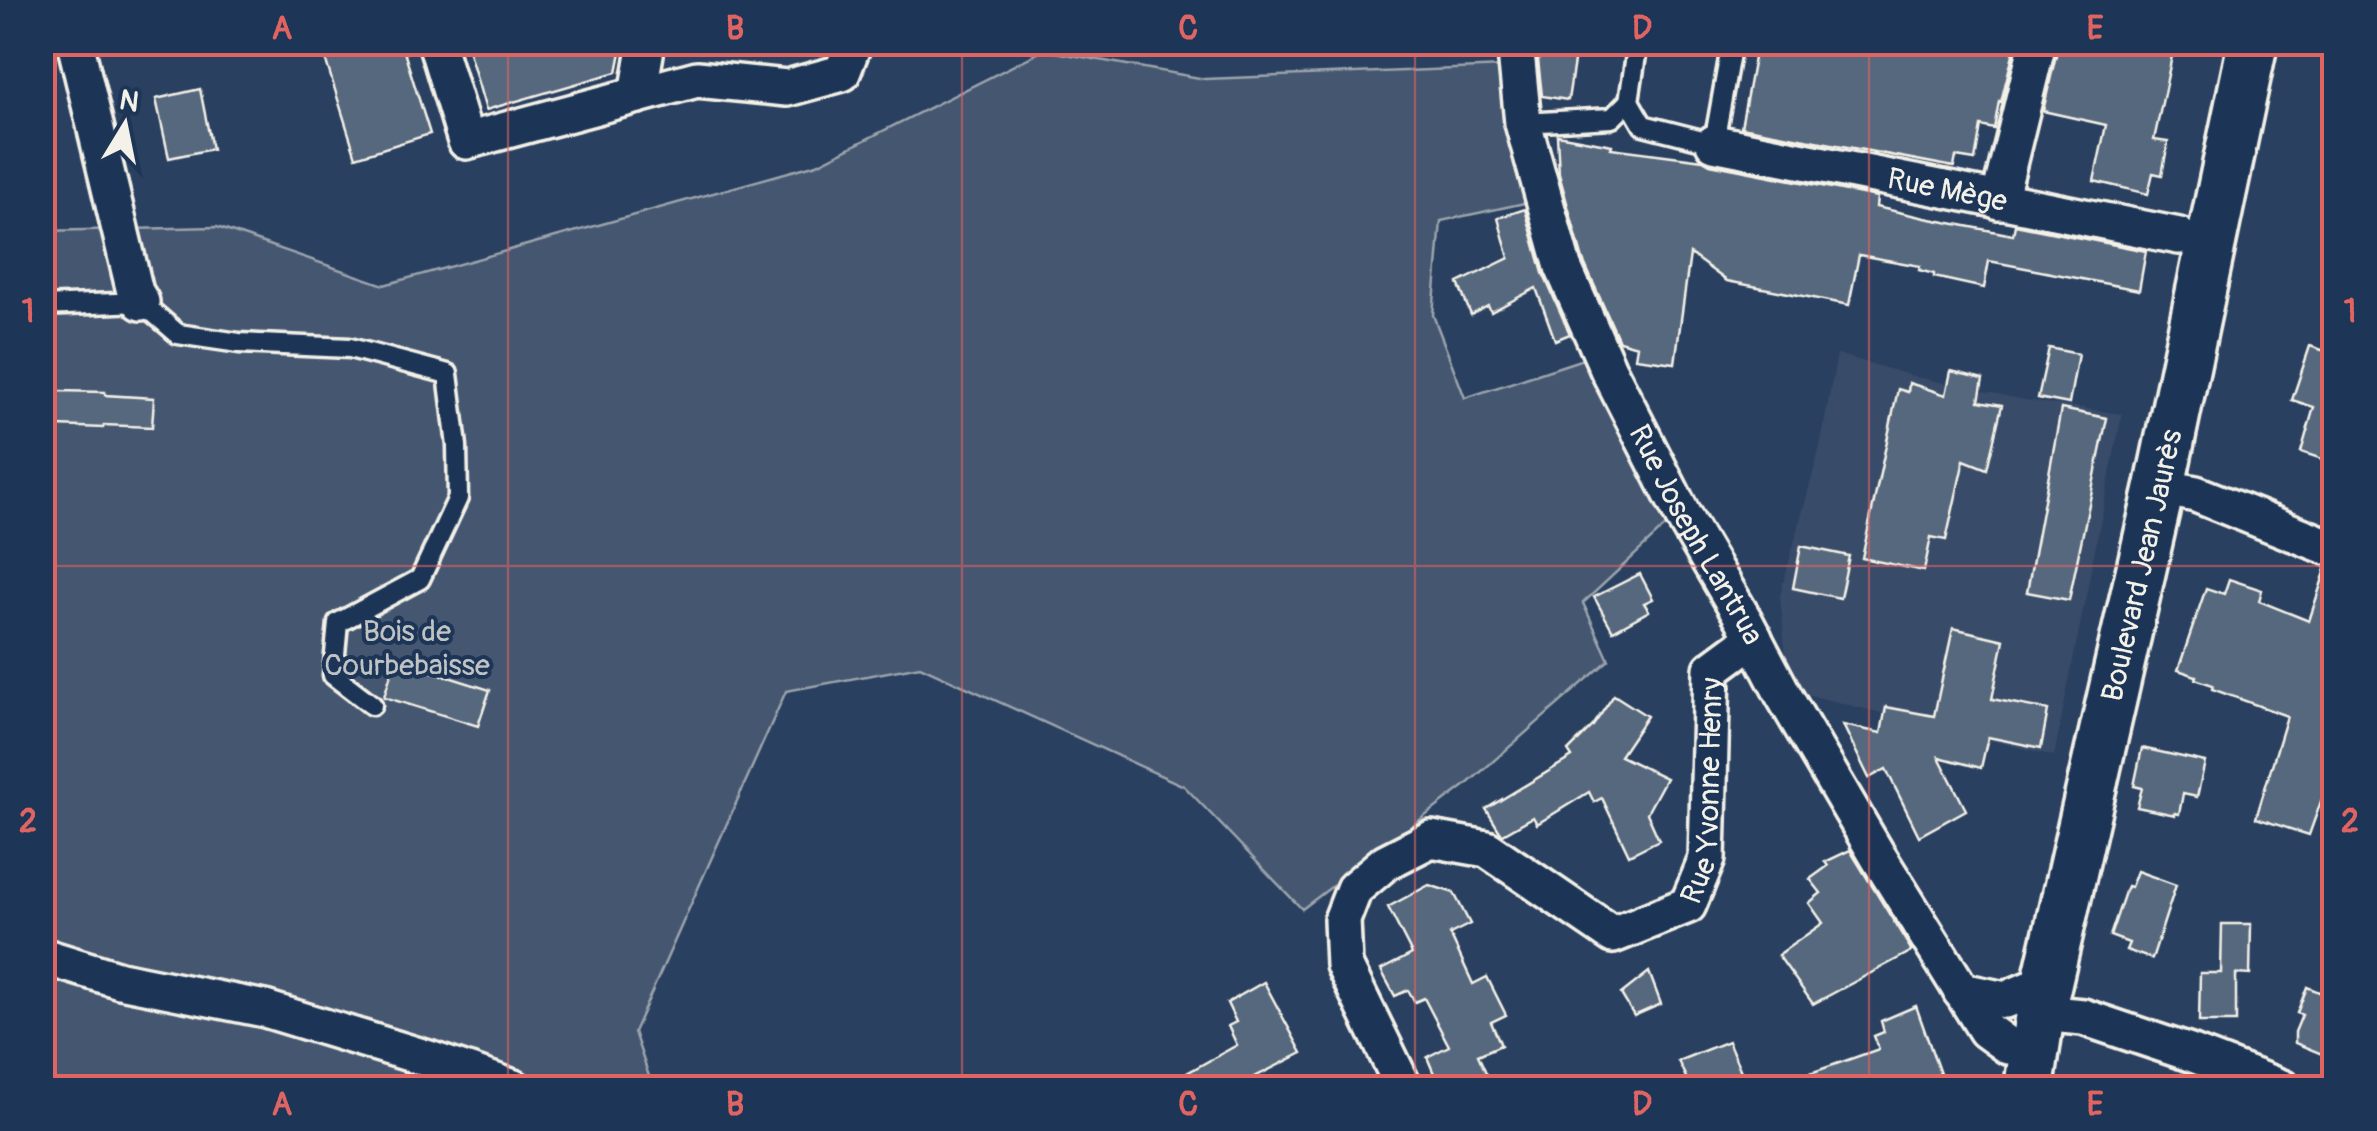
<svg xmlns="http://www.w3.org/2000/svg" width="2377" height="1131" viewBox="0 0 2377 1131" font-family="Pangolin,sans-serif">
<rect width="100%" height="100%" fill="#2a4060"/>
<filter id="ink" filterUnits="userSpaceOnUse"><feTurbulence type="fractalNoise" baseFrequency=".01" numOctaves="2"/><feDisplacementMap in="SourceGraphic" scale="20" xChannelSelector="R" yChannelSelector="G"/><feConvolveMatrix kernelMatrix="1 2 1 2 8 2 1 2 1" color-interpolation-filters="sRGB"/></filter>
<g filter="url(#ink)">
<polygon fill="#374c69" points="1837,354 1920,378 2025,400 2122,414 2054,756 1789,690 1780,595 1820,447"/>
<polygon fill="#445771" stroke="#9ca4ac" stroke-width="2.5" points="1044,50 1205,79 1505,67 1534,201 1441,221 1433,315 1465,398 1589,357 1666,526 1583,603 1609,660 1466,785 1302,909 1184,786 920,666 786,691 634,1032 653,1088 43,1088 42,231 217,227 384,285 817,164"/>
<g fill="#56677d" stroke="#f4f1e8" stroke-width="2.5">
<polygon points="320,42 401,42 430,134 356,157"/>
<polygon points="466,42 623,42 617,72 486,110"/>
<polygon points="1536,42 1577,42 1568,100 1542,96"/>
<polygon points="1757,42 2016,42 2001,102 1999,101 1994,129 1981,126 1975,160 1956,157 1954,167 1741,127"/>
<polygon points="2059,42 2175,42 2154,140 2168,142 2162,175 2153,173 2148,194 2094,181 2106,125 2043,111"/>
<polygon points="200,89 212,149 169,158 156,99"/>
<polygon points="1557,135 1612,145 1611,148 1703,160 1710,164 1877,197 1876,207 1925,218 2013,235 2015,225 2146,251 2139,290 1989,261 1984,288 1934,277 1934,274 1919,270 1920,266 1859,255 1849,305 1727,281 1690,254 1675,363 1635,358 1637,346 1619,341 1583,260 1559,174"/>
<polygon points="1525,209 1543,273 1570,334 1555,340 1536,288 1491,312 1488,306 1471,315 1458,283 1509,258 1498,218"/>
<polygon points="2310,346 2334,354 2334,463 2301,452 2314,407 2292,400"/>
<polygon points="2049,348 2078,354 2069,404 2038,398"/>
<polygon points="1951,371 1983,379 1979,401 2002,405 1987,469 1964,460 1946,540 1931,537 1924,571 1862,558 1898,389 1908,392 1909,383 1946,395"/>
<polygon points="58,391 105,392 105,395 154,398 152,427 104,425 103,428 58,426 45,418 46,401"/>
<polygon points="2061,409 2107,418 2069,600 2027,592"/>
<polygon points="1801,546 1849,556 1840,598 1793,588"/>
<polygon points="2326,569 2334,570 2334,765 2309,835 2256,818 2287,716 2212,689 2213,685 2195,679 2196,676 2178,670 2206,588 2224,594 2229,579 2262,590 2259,601 2309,621"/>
<polygon points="1640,574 1653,599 1644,603 1649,611 1613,631 1594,597"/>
<polygon points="1953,628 2004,640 1992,699 2048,710 2041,748 1988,737 1981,768 1939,757 1966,810 1919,836 1886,769 1869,778 1843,725 1881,733 1886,707 1934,716"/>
<polygon points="395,660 490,690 478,726 384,697"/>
<polygon points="1614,695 1647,716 1620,756 1666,778 1647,813 1659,840 1629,855 1602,798 1594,802 1589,792 1537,824 1533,817 1503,834 1500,832 1486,809 1572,757 1568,751 1593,726"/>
<polygon points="2142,748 2205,762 2197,797 2183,794 2179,814 2175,813 2175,815 2137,807 2142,788 2134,786"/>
<polygon points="1850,850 1912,951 1813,1004 1778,955 1823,923 1809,903 1821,893 1810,879 1828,866 1825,862"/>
<polygon points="2137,871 2176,885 2152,959 2126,950 2129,943 2110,936 2127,886 2131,887"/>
<polygon points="1429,885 1454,893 1470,924 1450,934 1473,984 1487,977 1506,1015 1491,1022 1501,1045 1478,1055 1493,1088 1440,1088 1427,1057 1449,1046 1424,998 1415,1002 1408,990 1395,996 1381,970 1412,954 1388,907"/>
<polygon points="2222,924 2251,924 2250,975 2236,974 2236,1022 2199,1022 2200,973 2221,973"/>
<polygon points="1649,972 1661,1004 1634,1016 1621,994"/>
<polygon points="1264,982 1302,1053 1233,1088 1160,1088 1237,1045 1228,1026 1236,1022 1227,1003"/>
<polygon points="2307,987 2334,998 2334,1059 2295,1043 2295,1032 2302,1015 2297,1013"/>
<polygon points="1916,1006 1945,1088 1780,1088 1779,1084 1879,1049 1874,1036 1884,1032 1881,1021"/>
<polygon points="1728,1041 1748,1088 1691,1088 1678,1061"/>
</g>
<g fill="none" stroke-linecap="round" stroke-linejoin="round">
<defs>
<g id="lane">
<polyline points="1629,101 1643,125 1714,143 1732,42"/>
<polyline points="1523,123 1612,118 1629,101 1638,42"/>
<polyline points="42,306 141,302 178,334 239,343 350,348 448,374 457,446 458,498 420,579 338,623 333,675 372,705"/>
</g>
<g id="street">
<polyline points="75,42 135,292 141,302"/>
<polyline points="436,42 466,141 697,79 787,88 842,73 854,42"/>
<path id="s1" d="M1515,42L1523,123L1563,267L1608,369L1683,516L1744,620L1784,696L1879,858L1986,1030L2008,1046"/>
<polyline points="638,95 647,42"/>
<path id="s2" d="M1714,143L2179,236"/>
<polyline points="1999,201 2038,42"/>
<polyline points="2160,487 2196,494 2334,549"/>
<polyline points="42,956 120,980 265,1009 432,1060 514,1088"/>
<polyline points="1961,991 2005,1000 2047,982"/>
<polyline points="2040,1013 2083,1017 2193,1054 2282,1088"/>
<path id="s3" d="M1404,1088L1344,965L1342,920L1354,889L1386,862L1431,839L1487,849L1613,935L1688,905L1707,859L1712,669L1754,638"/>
</g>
<g id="secondary">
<path id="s4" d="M2029,1088L2040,1013L2160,487L2253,42"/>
</g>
</defs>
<use href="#lane" stroke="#f4f1e8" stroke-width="25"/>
<use href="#street" stroke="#f4f1e8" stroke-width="42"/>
<use href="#secondary" stroke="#f4f1e8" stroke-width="55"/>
<use href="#lane" stroke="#1d3557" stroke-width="18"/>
<use href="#street" stroke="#1d3557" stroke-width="35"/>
<use href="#secondary" stroke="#1d3557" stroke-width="48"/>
</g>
</g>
<path fill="none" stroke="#df6462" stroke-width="2.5" stroke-opacity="0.55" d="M508,42V1088M962,42V1088M1415,42V1088M1869,42V1088M42,566H2334"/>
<g text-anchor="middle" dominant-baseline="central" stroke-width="8" stroke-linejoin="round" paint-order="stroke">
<g font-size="30" fill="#f4f1e8" stroke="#1d3557">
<text stroke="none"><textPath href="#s2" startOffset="238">Rue Mège</textPath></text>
<text stroke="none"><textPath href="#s1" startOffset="530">Rue Joseph Lantrua</textPath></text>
<text stroke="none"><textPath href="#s4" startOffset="535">Boulevard Jean Jaurès</textPath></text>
<text stroke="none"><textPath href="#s3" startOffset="715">Rue Yvonne Henry</textPath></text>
</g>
<g font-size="30" fill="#bfc3c4" stroke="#1d3557">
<text x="407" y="631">Bois de<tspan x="407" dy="34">Courbebaisse</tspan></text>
</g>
</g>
<rect width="2377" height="1131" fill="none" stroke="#1d3557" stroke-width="110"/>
<g transform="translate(125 125) rotate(10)" stroke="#1d3557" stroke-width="8" paint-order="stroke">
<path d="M0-8L18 38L0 25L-18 38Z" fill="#f4f1e8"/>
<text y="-15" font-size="28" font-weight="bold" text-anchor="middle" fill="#f4f1e8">N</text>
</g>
<rect x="55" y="55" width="2267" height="1021" fill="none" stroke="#df6462" stroke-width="4"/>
<g font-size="32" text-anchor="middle" font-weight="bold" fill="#df6462">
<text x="282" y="39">A</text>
<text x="735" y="39">B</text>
<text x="1188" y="39">C</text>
<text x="1642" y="39">D</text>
<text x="2095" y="39">E</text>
<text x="28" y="322">1</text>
<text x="2350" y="322">1</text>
<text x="28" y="832">2</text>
<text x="2350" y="832">2</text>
<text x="282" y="1115">A</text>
<text x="735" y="1115">B</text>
<text x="1188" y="1115">C</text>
<text x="1642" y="1115">D</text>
<text x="2095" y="1115">E</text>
</g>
</svg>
